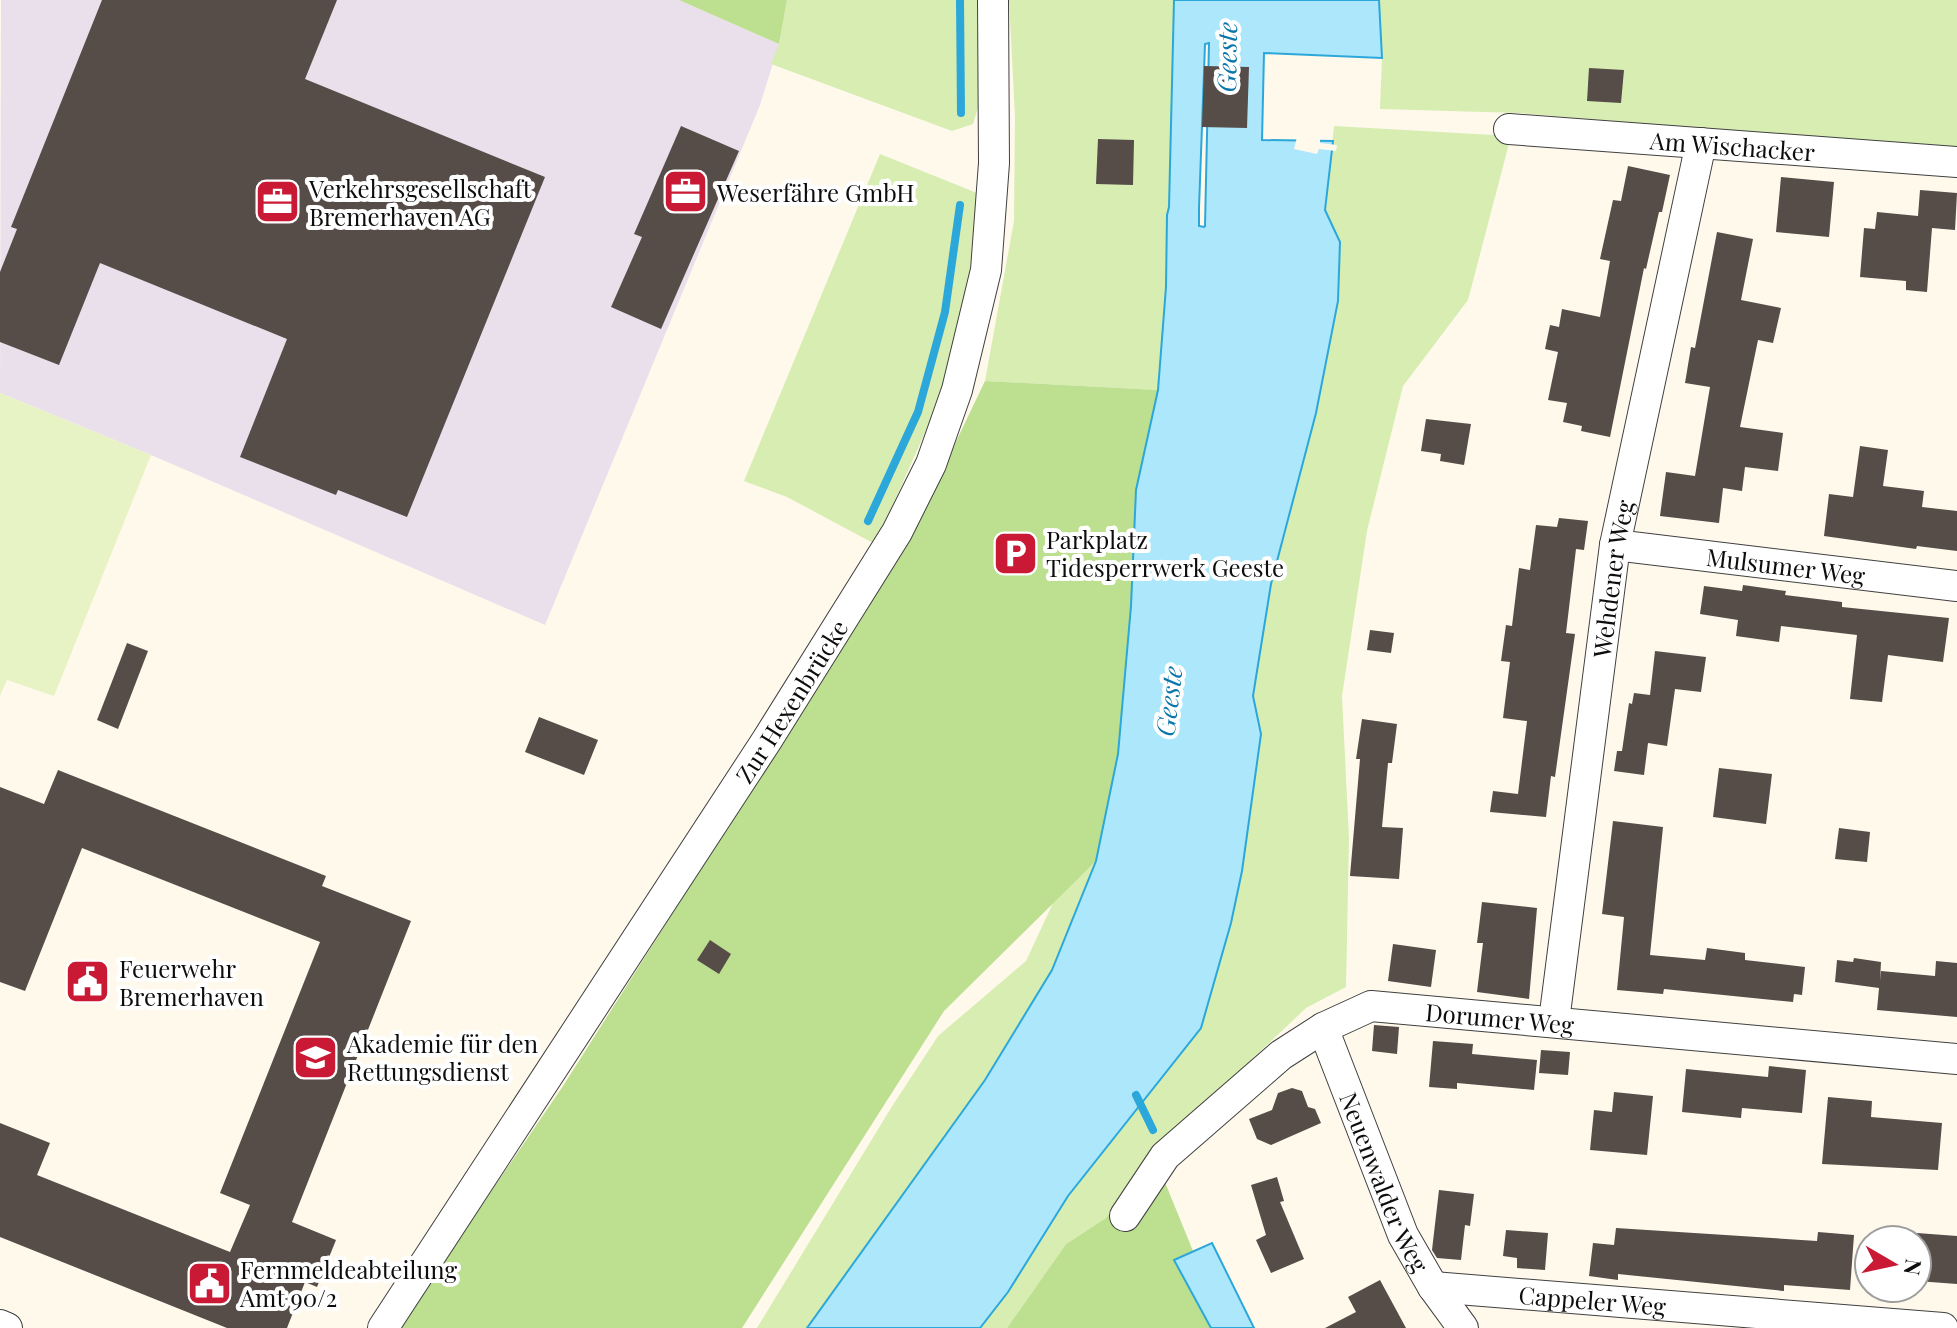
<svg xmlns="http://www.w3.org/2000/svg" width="1957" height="1328" viewBox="0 0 1957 1328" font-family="'Playfair Display',serif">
<rect width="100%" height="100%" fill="#fff9ec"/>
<polygon fill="#eae0ec" points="1,0 679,0 779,44 760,105 545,625 151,455 0,393"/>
<g fill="#d7edb2">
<polygon points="787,0 977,0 980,101 973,124 952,131 771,64 779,44"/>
<polygon points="1009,0 1174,0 1169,207 1167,215 1166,287 1158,390 985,381 1014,221 1015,117"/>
<polygon points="1379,0 1957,0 1957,150 1519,113 1380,109 1382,58"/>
<polygon points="1334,126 1511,136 1468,300 1403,386 1367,531 1342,696 1349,838 1346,987 1306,1008 1153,1153 1106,1218 1066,1244 1007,1328 980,1328 1008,1292 1068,1196 1201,1028 1231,923 1242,871 1261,734 1253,696 1271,584 1289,519 1340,242 1325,210"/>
<polygon points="880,154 977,193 969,283 947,383 891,509 873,543 787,497 744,481"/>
<path d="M1096,861C1081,897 1070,939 1050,973C980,1098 892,1213 807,1328H757L891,1108L938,1036L1026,961L1053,903Z"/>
</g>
<g fill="#bddf90">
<polygon points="679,0 787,0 779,44"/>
<polygon points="985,381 1158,390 1136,490 1131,606 1118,754 1096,861 944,1011 742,1328 398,1328 563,1086 906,546"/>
<polygon points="1153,1153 1193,1251 1175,1260 1211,1328 1007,1328 1066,1244 1106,1218"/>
</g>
<polygon fill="#e8f3c5" points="0,393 151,455 54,696 7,680 0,696"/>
<g fill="#ace7fc" stroke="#2ca7d9" stroke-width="2" fill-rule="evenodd">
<path d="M1174,0H1379L1382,58L1264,53L1262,140L1333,141L1325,210L1340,242L1338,301L1316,413L1271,584L1253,696L1261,734L1242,871L1231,923L1201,1028L1068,1196L1008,1292L980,1328H807L985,1080L1052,970L1096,861L1118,754L1131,606L1136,490L1158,390L1166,287L1167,215L1169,207ZM1209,43L1205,226L1204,227L1199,226V208L1205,44Z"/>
<polygon points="1212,1243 1254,1328 1211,1328 1174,1260"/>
</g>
<polygon fill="#fff9ec" points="1297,137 1310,137 1320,139 1320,143 1337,145 1336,151 1319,149 1317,154 1294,149"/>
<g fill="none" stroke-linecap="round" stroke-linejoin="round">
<g stroke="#2ca7d9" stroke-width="8">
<polyline points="960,0 961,113"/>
<polyline points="868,521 918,412 945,312 960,205"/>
<polyline points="1136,1095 1153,1130"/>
</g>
</g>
<g fill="#564c48">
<polygon points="102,0 337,0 305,79 545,177 407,517 338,490 336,495 240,457 287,339 100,263 59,365 0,342 0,272 17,229 11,227"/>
<polygon points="1204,66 1249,67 1247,128 1202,127"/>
<polygon points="1589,68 1624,70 1621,103 1587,101"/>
<polygon points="681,126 739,151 661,329 611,307 642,237 634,234"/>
<polygon points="1098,139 1134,140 1133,185 1096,184"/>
<polygon points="1628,166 1670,175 1662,212 1659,212 1646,269 1644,268 1610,437 1581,431 1582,426 1563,422 1567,403 1548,400 1558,352 1545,349 1550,325 1559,327 1562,309 1600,317 1610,261 1600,259 1613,200 1621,201"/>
<polygon points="1781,177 1834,182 1829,237 1776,232"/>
<polygon points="1920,190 1957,193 1955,230 1932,228 1927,292 1906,290 1906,281 1860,277 1864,228 1875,229 1877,212 1918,216"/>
<polygon points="1717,232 1753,239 1741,300 1781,308 1773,343 1758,340 1740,427 1783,433 1778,471 1745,467 1742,491 1723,488 1719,523 1660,516 1666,472 1695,476 1710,387 1685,383 1691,347 1695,348"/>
<polygon points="1426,419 1471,424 1464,465 1440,461 1441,454 1421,451"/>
<polygon points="1860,446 1888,450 1883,486 1924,491 1922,507 1957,511 1957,551 1917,546 1916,549 1824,536 1829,494 1853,497"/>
<polygon points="1559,518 1588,521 1584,550 1576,549 1566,633 1575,634 1555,777 1551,776 1546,817 1490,812 1493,791 1518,794 1527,721 1503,718 1510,662 1501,661 1506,625 1512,626 1519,568 1530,570 1536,525 1557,527"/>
<polygon points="1743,585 1786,591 1785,595 1842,602 1842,607 1949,618 1943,662 1888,655 1882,702 1850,699 1857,635 1781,626 1779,642 1736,636 1738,620 1700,614 1704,586 1742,591"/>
<polygon points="1370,630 1394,633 1391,653 1367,650"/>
<polygon points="127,643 148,651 118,729 97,720"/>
<polygon points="1655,651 1706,657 1701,692 1675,689 1667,746 1648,743 1644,775 1614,771 1617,751 1622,751 1629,703 1632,704 1634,693 1650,695"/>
<polygon points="539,717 598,740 584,775 525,752"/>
<polygon points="1362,719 1397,724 1392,763 1388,763 1382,827 1403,828 1399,879 1350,876 1360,759 1356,759"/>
<polygon points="1719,768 1772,774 1766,824 1713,817"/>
<polygon points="58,770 326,876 322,886 411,921 292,1222 336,1240 317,1287 305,1282 287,1328 227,1328 0,1237 0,1123 50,1143 37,1175 230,1252 250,1205 220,1193 320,942 82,848 25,991 0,982 0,787 44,804"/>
<polygon points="1613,821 1663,827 1650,955 1705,960 1707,948 1745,953 1745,960 1805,967 1802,995 1794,994 1793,1002 1664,989 1663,994 1617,990 1624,917 1602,914"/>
<polygon points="1839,828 1870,832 1867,862 1835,859"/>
<polygon points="1482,902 1537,908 1529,999 1477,992 1483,943 1477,943"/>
<polygon points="710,940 731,954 719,974 697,960"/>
<polygon points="1393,944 1436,950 1431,987 1388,981"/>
<polygon points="1854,958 1881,962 1880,981 1881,971 1935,976 1936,961 1957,963 1957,1017 1877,1010 1879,988 1835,982 1837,960 1853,962"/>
<polygon points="1374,1025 1399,1027 1397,1054 1372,1051"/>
<polygon points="1433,1041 1473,1044 1472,1054 1537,1060 1534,1090 1457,1083 1457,1089 1429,1087"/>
<polygon points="1541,1050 1570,1052 1568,1075 1539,1073"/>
<polygon points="1769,1066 1806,1070 1802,1113 1742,1108 1741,1118 1682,1112 1686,1069 1768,1077"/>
<polygon points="1292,1088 1302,1091 1308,1107 1315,1109 1321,1123 1271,1145 1257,1139 1249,1119 1272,1110 1278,1093"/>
<polygon points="1614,1092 1653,1096 1647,1155 1590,1150 1594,1110 1612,1112"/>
<polygon points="1828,1097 1872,1101 1871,1117 1942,1123 1938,1170 1822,1164"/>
<polygon points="1277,1177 1284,1201 1280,1202 1304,1259 1271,1273 1256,1240 1266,1235 1251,1185"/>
<polygon points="1439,1190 1474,1194 1470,1226 1465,1225 1461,1260 1437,1258 1432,1250"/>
<polygon points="1616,1228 1817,1241 1818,1232 1854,1235 1850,1290 1784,1285 1784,1291 1618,1274 1618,1280 1589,1276 1593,1243 1614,1245"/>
<polygon points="1506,1230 1548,1233 1545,1270 1517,1268 1517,1258 1503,1256"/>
<polygon points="1917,1233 1957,1236 1957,1284 1917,1281"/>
<polygon points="1380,1280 1406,1328 1325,1328 1356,1312 1348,1297"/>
</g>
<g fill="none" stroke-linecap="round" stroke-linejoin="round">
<defs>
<g id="minor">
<path id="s1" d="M1509,129L1957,162"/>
<path id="s2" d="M1615,545L1957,586"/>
<path id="s3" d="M1554,1021L1615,545L1701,143"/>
<path id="s4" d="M1323,1028L1403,1235L1433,1287L1463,1328"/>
<path id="s5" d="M1125,1216L1165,1156L1281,1055L1323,1028L1371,1006L1957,1059"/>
<path id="s6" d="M1433,1287L1943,1328"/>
<polyline points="0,1325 7,1328"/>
<path id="s7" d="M383,1328L767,740L897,532L931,464L957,390L986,270L994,163L993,0"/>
</g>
</defs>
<use href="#minor" stroke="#404040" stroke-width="32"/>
<use href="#minor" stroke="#fff" stroke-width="30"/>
</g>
<defs>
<symbol id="office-square" viewBox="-11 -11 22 22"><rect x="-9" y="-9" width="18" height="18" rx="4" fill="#c91935" stroke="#fff"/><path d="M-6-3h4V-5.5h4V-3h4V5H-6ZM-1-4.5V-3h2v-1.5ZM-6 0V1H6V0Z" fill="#fff"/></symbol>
<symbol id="parking-square" viewBox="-11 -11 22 22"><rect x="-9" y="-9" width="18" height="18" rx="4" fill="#c91935" stroke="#fff"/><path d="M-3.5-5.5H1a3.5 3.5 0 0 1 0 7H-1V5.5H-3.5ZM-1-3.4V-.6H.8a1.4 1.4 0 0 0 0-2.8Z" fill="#fff"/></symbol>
<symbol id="civic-square" viewBox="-11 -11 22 22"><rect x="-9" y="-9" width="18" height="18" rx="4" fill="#c91935" stroke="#fff"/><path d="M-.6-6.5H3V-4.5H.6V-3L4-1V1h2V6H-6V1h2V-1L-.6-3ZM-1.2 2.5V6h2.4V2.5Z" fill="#fff"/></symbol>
<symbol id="school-square" viewBox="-11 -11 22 22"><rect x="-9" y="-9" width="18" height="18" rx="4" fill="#c91935" stroke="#fff"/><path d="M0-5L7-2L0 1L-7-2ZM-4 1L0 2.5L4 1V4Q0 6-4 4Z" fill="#fff"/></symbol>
</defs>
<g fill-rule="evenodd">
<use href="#office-square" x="660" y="166" width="51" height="51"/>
<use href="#office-square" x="252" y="176" width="51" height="51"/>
<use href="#parking-square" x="990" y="528" width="51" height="51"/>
<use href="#civic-square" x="62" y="956" width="51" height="51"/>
<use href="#school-square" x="290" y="1032" width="51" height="51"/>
<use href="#civic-square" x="184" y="1258" width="51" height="51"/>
</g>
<g text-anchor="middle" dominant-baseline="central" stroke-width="8" stroke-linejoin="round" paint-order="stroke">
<g font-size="24" fill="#0d0d0d" stroke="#fff">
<text stroke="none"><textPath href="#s1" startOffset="224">Am Wischacker</textPath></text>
<text stroke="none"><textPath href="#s2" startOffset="172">Mulsumer Weg</textPath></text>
<text stroke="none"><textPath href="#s3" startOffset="446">Wehdener Weg</textPath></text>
<text stroke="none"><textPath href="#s7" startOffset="748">Zur Hexenbrücke</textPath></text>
<text stroke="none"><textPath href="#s5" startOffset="458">Dorumer Weg</textPath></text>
<text stroke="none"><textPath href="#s4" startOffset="166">Neuenwalder Weg</textPath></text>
<text stroke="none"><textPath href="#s6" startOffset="160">Cappeler Weg</textPath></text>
</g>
<g font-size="24" fill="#0d0d0d" stroke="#fff" text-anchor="start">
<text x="309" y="188">Verkehrsgesellschaft<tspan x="309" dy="28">Bremerhaven AG</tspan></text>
<text x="717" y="192">Weserfähre GmbH</text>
<text x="1046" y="539">Parkplatz<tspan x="1046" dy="28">Tidesperrwerk Geeste</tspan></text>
<text x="119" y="968">Feuerwehr<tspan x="119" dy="28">Bremerhaven</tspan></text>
<text x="347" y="1043">Akademie für den<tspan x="347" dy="28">Rettungsdienst</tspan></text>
<text x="240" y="1269">Fernmeldeabteilung<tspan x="240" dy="28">Amt 90/2</tspan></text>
</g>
<g font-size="26" font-style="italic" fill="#0b76a9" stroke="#fff">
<text transform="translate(1226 57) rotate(-89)">Geeste</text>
<text transform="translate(1168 701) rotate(-83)">Geeste</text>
</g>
</g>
<g transform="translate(1893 1264) rotate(99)"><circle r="38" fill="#ffffff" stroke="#9e9e9e" stroke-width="2"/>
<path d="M0-6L14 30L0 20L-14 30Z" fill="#c91935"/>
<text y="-12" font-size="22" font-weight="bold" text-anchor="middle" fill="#0d0d0d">N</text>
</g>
</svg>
